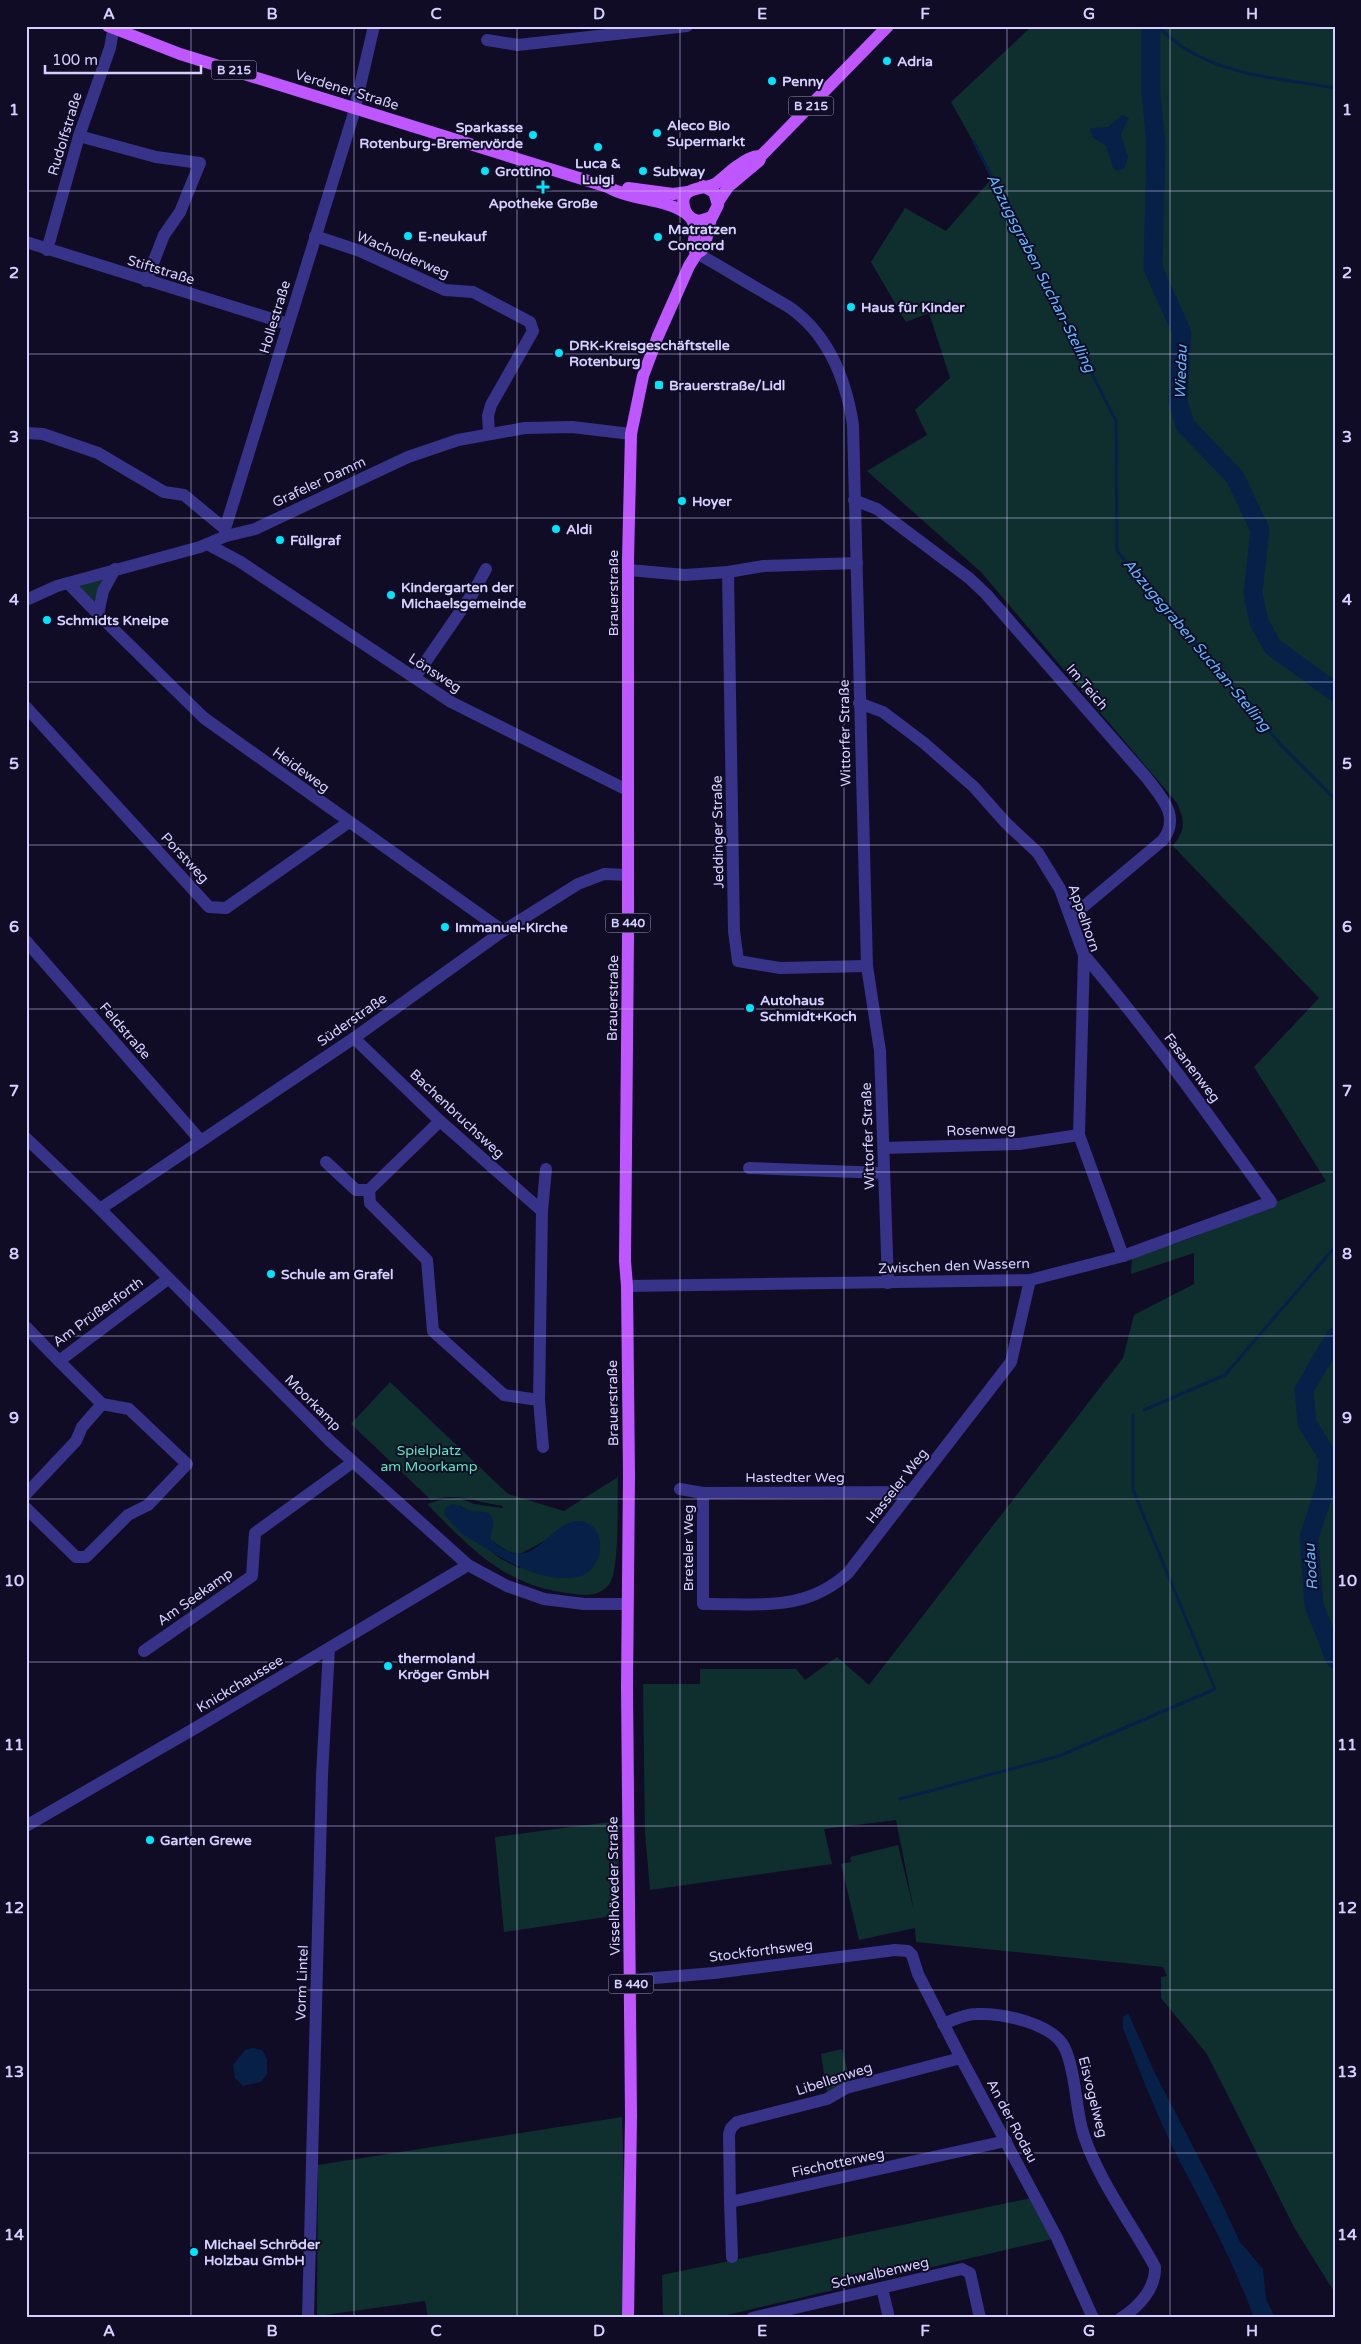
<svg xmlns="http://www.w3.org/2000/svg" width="1361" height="2344" viewBox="0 0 1361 2344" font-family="'Varela Round',sans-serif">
<rect width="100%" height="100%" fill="#100c25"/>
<g fill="#0f2f2e" fill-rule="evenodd">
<path d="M1032,26H1335V2293L1295,2229L1207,2054L1161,1998V1977L1167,1976L1163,1967L916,1942L915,1928L859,1940L841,1864L851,1862L850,1857L898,1845L914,1911L896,1820L824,1829L832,1864L650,1890L645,1833L643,1684H700V1669H796L805,1680L837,1657L869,1685L1123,1358L1134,1315L1194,1284V1253L1131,1274L1132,1258L1194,1237L1326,1181L1254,1067L1319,998L1173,846C1186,828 1185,823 1177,803L981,572L867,471L927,435L915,410L950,378L929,313L906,322L871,262L905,208L946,231L993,177L951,102Z"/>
<polygon points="103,577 94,602 76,584"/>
<path d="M390,1382L508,1494L564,1511L618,1477C617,1501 620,1566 610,1583C602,1595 588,1596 575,1594C507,1588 472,1550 427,1504L444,1499L459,1498L474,1504L502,1508L503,1506C476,1502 457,1492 431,1500L351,1424ZM459,1505L493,1525L489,1533L491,1540L509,1552L520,1554L546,1540L572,1521L519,1568L501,1559L488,1549Z"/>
<polygon points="618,1821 619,1915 504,1932 495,1837"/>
<polygon points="842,2049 850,2080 827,2093 821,2054"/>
<polygon points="622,2117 628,2318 428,2318 425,2301 317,2316 318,2165"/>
<polygon points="1036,2197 1057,2238 714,2318 663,2318 662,2275"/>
</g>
<g fill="#072048">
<polygon points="1122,115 1129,118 1121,134 1128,157 1125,168 1118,171 1113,168 1106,146 1092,137 1090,131 1091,128 1108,127"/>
<path d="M453,1504C459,1505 463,1508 468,1510C477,1513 490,1508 493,1520C495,1527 489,1532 491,1540C497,1544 503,1550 510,1552C538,1563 554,1519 579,1521C611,1524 604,1573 577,1577C543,1583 512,1564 485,1548C478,1543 469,1539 462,1534C456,1528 450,1521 444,1514L445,1508Z"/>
<path d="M1128,2013L1156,2075L1218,2195L1240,2242L1263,2269L1266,2299L1275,2318H1254C1234,2263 1207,2213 1180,2162C1158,2118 1140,2073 1123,2028V2017Z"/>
<polygon points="253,2048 262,2050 267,2059 267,2074 261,2082 243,2086 235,2078 233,2065 245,2050"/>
</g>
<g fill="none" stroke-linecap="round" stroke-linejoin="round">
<g stroke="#072048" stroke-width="3">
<path d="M1158,26C1203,75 1273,77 1335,88"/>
<polyline points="974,142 1116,421 1117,551 1282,746 1335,799"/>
<polyline points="1144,1410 1225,1375 1335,1247"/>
<polyline points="900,1799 1059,1756 1215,1689 1133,1490 1133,1415"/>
</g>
<g stroke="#072048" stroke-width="19">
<polyline points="1151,26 1151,93 1156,145 1153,268 1182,333 1178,401 1185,425 1235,477 1260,530 1253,593 1259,622 1273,647 1335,692"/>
<polyline points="1335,1337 1304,1390 1307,1423 1328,1457 1326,1485 1309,1538 1314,1605 1335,1659"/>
</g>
<g stroke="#363388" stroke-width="12">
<polyline points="487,40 518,45 687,26"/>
<polyline points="79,136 156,157 200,163 180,212 164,235 146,281"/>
<polyline points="315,236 360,251 445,290 473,292 530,322 533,331 491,405 488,416 489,433"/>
<polyline points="26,242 288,324"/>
<polyline points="47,250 79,136 110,48 114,26"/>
<path d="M696,253C715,263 734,275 753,286C765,293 777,300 789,307C828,334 846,380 853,425L867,966L880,1051L888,1283"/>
<polyline points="26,433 43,434 98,453 164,492 184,495 225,529"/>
<path d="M854,500L877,509L969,578L986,594L1146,777C1161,797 1181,816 1163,840L1071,917"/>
<polyline points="226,536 225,529 353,116 374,26"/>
<polyline points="207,544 239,561 451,702 627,790"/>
<polyline points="115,569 103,591 98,614 204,718 503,931"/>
<polyline points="629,570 685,575 728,572 734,931 738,961 780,968 867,966"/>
<polyline points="728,572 764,566 857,563"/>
<polyline points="68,583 98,614"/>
<polyline points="26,600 57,586 200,547 226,536 255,529 408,457 458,440 525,428 572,427 631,434"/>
<polyline points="415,677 473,593 486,569"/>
<polyline points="859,703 883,712 924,743 974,787 1006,823 1038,853 1060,889 1084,955 1079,1135 1123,1256"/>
<polyline points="26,707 209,907 226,908 349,822"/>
<polyline points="26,941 201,1141"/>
<polyline points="354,1038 440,1121 542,1211 539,1400 543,1447"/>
<polyline points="26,1138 100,1209 330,1441 468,1565 507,1586 544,1599 584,1604 627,1604"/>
<polyline points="884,1148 1019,1144 1079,1135"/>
<polyline points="326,1162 356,1190 369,1190 370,1203 427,1260 433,1331 504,1395 539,1400"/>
<polyline points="749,1168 884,1173"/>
<polyline points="369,1190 440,1121"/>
<polyline points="100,1209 354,1038 503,931 578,884 604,874 628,875"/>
<polyline points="542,1211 546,1169"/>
<path d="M627,1286L1030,1280L1123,1256L1271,1202C1211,1118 1151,1034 1084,955"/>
<polyline points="26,1327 59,1361 168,1279"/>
<polyline points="680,1489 703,1493 911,1492"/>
<path d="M703,1493V1604C758,1603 804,1613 848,1573L1011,1362L1030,1280"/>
<polyline points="26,1494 76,1441 82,1427 102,1404"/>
<polyline points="26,1508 76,1557 86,1557 128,1515 148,1505 187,1464 129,1409 102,1404 59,1361"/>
<polyline points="144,1651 252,1576 255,1533 353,1462"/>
<polyline points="26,1826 197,1727 468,1565"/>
<polyline points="631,1980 714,1973 895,1950 908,1951 912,1955 918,1974 961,2058 1057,2238 1093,2318"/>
<path d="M943,2024C953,2020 965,2014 976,2014C1002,2013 1056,2023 1066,2051C1077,2078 1075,2109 1084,2136C1099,2181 1133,2226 1155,2267C1156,2288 1139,2307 1121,2318"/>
<polyline points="730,2202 729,2134 731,2128 737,2122 827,2099 846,2088 961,2058"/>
<polyline points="732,2257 730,2202 1006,2141"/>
<polyline points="882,2288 889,2318"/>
<polyline points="308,2318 322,1775 329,1649"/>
<polyline points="752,2318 962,2269 970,2273 980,2318"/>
</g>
<g stroke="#be57ff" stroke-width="12">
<path d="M108,26L180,54L608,187C632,201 665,198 687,214"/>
<path d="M703,186L714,192L718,205L712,217L699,221C693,220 687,216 685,210C676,185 704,190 715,184C721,180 727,174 733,169C741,164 751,155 761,156"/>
<polyline points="628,188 673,194 688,192"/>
<polyline points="718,202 728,187 759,161 761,156 888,26"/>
<polyline points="691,218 696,228 693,246 696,253"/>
<polyline points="628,2318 631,2116 627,1687 629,1476 627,1286 625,1261 628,938 628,559 631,434 643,376 658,336 689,266 697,253 702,250 705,245 711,218"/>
</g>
</g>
<path fill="none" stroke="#d5d0ff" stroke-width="1" stroke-opacity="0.55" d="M191,26V2318M354,26V2318M517,26V2318M680,26V2318M844,26V2318M1007,26V2318M1170,26V2318M26,191H1335M26,354H1335M26,518H1335M26,682H1335M26,845H1335M26,1009H1335M26,1172H1335M26,1336H1335M26,1499H1335M26,1662H1335M26,1826H1335M26,1990H1335M26,2153H1335"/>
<g fill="#00e5fb" stroke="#100c25" stroke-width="2">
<circle cx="887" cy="61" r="5"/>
<circle cx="772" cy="81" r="5"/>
<circle cx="657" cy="133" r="5"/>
<circle cx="533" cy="135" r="5"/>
<circle cx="598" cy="147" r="5"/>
<circle cx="485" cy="171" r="5"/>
<circle cx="643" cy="171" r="5"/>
<path d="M540.5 179.5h5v5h5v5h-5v5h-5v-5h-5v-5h5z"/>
<circle cx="408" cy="236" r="5"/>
<circle cx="658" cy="237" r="5"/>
<circle cx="851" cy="307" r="5"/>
<circle cx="559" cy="353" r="5"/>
<rect x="654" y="380" width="10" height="10" rx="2.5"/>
<circle cx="682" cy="501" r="5"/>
<circle cx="556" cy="529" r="5"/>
<circle cx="280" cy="540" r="5"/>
<circle cx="391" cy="595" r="5"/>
<circle cx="47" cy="620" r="5"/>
<circle cx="445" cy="927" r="5"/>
<circle cx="750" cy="1008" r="5"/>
<circle cx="271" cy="1274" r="5"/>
<circle cx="388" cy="1666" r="5"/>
<circle cx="150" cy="1840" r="5"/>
<circle cx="194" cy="2252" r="5"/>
</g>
<g text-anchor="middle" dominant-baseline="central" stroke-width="4" stroke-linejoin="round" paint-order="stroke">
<g fill="#100c25" stroke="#9a95be" stroke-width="1">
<rect x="211.5" y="60.5" width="45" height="19" rx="4"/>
<rect x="788.5" y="96.5" width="45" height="19" rx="4"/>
<rect x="605.5" y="913.5" width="45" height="19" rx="4"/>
<rect x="608.5" y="1974.5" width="45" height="19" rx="4"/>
</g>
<g font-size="12" font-weight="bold" fill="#d5d0ff">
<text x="234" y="70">B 215</text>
<text x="811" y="106">B 215</text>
<text x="628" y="923">B 440</text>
<text x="631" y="1984">B 440</text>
</g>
<g font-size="14" font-weight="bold" fill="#d5d0ff" stroke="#100c25" text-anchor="start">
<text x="897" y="61">Adria</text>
<text x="782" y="81">Penny</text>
<text x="667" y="125">Aleco Bio<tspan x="667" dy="16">Supermarkt</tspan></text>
<text x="523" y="127" text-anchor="end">Sparkasse<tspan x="523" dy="16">Rotenburg-Bremervörde</tspan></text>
<text x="598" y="163" text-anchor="middle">Luca &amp;<tspan x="598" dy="16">Luigi</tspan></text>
<text x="495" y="171">Grottino</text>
<text x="653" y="171">Subway</text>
<text x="543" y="203" text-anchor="middle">Apotheke Große</text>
<text x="668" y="229">Matratzen<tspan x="668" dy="16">Concord</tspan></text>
<text x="418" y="236">E-neukauf</text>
<text x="861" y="307">Haus für Kinder</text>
<text x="569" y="345">DRK-Kreisgeschäftstelle<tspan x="569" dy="16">Rotenburg</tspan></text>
<text x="669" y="385">Brauerstraße/Lidl</text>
<text x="692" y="501">Hoyer</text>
<text x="566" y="529">Aldi</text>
<text x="290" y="540">Füllgraf</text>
<text x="401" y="587">Kindergarten der<tspan x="401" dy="16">Michaelsgemeinde</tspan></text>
<text x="57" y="620">Schmidts Kneipe</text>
<text x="455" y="927">Immanuel-Kirche</text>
<text x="760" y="1000">Autohaus<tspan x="760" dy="16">Schmidt+Koch</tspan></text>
<text x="281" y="1274">Schule am Grafel</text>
<text x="398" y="1658">thermoland<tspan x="398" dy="16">Kröger GmbH</tspan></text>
<text x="160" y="1840">Garten Grewe</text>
<text x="204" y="2244">Michael Schröder<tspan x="204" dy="16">Holzbau GmbH</tspan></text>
</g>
<g font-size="14" fill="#d5d0ff" stroke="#100c25">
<text transform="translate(347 90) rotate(17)">Verdener Straße</text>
<text transform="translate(65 134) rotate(-73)">Rudolfstraße</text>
<text transform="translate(403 255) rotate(23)">Wacholderweg</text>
<text transform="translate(161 270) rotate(17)">Stiftstraße</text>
<text transform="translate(275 317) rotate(-73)">Hollestraße</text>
<text transform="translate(319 482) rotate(-25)">Grafeler Damm</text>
<text transform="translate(613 593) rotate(-90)">Brauerstraße</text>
<text transform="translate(435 673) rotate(33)">Lönsweg</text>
<text transform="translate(1087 687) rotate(49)">Im Teich</text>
<text transform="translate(845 733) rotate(-91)">Wittorfer Straße</text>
<text transform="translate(301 770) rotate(36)">Heideweg</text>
<text transform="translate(718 832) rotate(-91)">Jeddinger Straße</text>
<text transform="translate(185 858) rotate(47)">Porstweg</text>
<text transform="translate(1084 918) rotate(71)">Appelhorn</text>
<text transform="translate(613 998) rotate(-89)">Brauerstraße</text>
<text transform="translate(352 1020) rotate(-35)">Süderstraße</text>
<text transform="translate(125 1031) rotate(49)">Feldstraße</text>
<text transform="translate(1192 1068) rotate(53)">Fasanenweg</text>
<text transform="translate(457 1114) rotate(43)">Bachenbruchsweg</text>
<text transform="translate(981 1130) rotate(-2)">Rosenweg</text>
<text transform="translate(868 1136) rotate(-92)">Wittorfer Straße</text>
<text transform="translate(954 1266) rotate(-2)">Zwischen den Wassern</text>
<text transform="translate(98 1312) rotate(-36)">Am Prüßenforth</text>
<text transform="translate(313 1403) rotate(45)">Moorkamp</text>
<text transform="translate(613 1403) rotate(-91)">Brauerstraße</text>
<text x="795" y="1477">Hastedter Weg</text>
<text transform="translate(897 1486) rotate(-52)">Hasseler Weg</text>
<text transform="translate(688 1548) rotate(-90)">Breteler Weg</text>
<text transform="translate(195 1597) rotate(-35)">Am Seekamp</text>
<text transform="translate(240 1684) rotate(-31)">Knickchaussee</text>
<text transform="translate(614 1886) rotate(-91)">Visselhöveder Straße</text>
<text transform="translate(761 1951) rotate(-7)">Stockforthsweg</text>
<text transform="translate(302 1983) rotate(-88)">Vorm Lintel</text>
<text transform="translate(834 2079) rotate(-18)">Libellenweg</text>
<text transform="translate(1093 2097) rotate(76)">Eisvogelweg</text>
<text transform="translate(1012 2121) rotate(62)">An der Rodau</text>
<text transform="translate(838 2163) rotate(-12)">Fischotterweg</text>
<text transform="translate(880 2273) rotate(-13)">Schwalbenweg</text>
</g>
<g font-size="14" fill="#52e9c1" stroke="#100c25">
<text x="429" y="1450">Spielplatz<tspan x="429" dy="16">am Moorkamp</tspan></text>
</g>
<g font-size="15" font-style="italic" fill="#5eb6ff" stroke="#100c25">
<text transform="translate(1041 273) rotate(63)">Abzugsgraben Suchan-Stelling</text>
<text transform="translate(1181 372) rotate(-88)">Wiedau</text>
<text transform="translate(1197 645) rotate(50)">Abzugsgraben Suchan-Stelling</text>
<text transform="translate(1311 1567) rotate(-94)">Rodau</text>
</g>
</g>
<rect width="1361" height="2344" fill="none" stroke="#100c25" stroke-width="55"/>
<path d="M45 65v8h156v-8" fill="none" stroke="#d5d0ff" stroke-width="2.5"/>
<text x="52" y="65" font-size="15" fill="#d5d0ff" stroke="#100c25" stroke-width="4" paint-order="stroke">100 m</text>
<rect x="28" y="28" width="1306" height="2288" fill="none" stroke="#d5d0ff" stroke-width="2"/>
<g font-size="16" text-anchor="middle" font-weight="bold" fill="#d5d0ff">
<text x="109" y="19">A</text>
<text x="272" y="19">B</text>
<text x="436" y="19">C</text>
<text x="599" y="19">D</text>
<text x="762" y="19">E</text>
<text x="925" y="19">F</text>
<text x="1089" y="19">G</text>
<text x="1252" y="19">H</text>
<text x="14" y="115">1</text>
<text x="1347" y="115">1</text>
<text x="14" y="278">2</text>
<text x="1347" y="278">2</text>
<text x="14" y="442">3</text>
<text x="1347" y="442">3</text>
<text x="14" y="605">4</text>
<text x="1347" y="605">4</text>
<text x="14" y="769">5</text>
<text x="1347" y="769">5</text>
<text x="14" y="932">6</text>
<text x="1347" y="932">6</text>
<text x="14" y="1096">7</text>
<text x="1347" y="1096">7</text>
<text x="14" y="1259">8</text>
<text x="1347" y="1259">8</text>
<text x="14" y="1423">9</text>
<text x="1347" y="1423">9</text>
<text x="14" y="1586">10</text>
<text x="1347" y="1586">10</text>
<text x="14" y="1750">11</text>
<text x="1347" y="1750">11</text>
<text x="14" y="1913">12</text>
<text x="1347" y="1913">12</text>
<text x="14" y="2077">13</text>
<text x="1347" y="2077">13</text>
<text x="14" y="2240">14</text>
<text x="1347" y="2240">14</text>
<text x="109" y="2336">A</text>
<text x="272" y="2336">B</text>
<text x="436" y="2336">C</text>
<text x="599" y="2336">D</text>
<text x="762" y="2336">E</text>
<text x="925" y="2336">F</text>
<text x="1089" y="2336">G</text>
<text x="1252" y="2336">H</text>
</g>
</svg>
